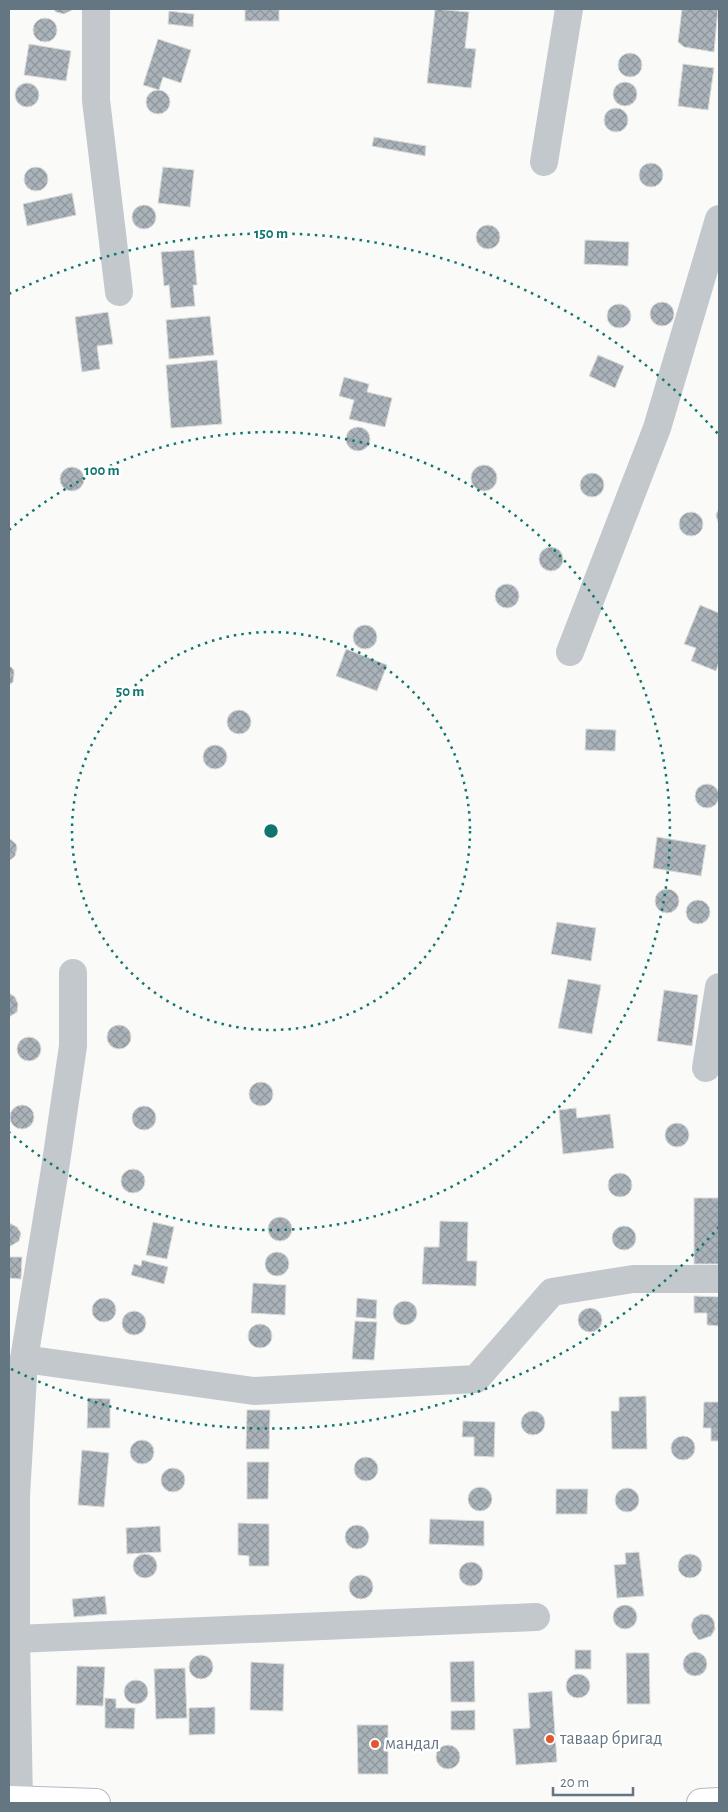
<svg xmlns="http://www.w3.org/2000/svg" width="728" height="1812" viewBox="0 0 728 1812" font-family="'Alegreya Sans',sans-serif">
<defs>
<pattern id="building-cross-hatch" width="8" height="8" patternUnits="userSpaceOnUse" patternTransform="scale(1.25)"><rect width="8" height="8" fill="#aab3b9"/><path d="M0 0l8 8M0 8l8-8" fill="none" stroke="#8e969c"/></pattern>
</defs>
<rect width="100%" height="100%" fill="#fafaf8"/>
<g fill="url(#building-cross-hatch)" stroke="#dcdcda">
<polygon points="53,9 74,9 64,14 56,12"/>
<rect x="245" y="9" width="34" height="12"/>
<polygon points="435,9 469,12 465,48 476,49 471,88 427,83"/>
<polygon points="682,9 718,9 714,52 684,47 678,42"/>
<polygon points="169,11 194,14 193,27 168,24"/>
<circle cx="45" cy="30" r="12"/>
<polygon points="158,39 191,50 181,83 163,77 159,90 143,85"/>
<polygon points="29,44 71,51 66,81 24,75"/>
<circle cx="630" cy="65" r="12"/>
<polygon points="683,64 714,68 708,110 678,106"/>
<circle cx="625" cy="94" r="12"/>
<circle cx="27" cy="95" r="12"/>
<circle cx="158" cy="102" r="12"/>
<circle cx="616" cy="120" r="12"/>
<polygon points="374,137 426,146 425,156 372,146"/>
<circle cx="651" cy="175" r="12"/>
<circle cx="36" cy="179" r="12"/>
<polygon points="163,167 194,170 190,207 158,203"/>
<polygon points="72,193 76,215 27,226 23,204"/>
<circle cx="144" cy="217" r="12"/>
<circle cx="488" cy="237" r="12"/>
<polygon points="585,240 629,242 628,266 584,264"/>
<polygon points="194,250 197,285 193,285 195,306 171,308 169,285 164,286 161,252"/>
<circle cx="662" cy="314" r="12"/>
<circle cx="619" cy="316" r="12"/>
<polygon points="108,312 113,344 97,346 100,369 82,372 75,317"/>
<polygon points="210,316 214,355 169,359 166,320"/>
<polygon points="598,355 624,366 615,388 589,376"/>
<polygon points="217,360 222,424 171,428 166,365"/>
<polygon points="344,377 369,384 367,392 392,398 385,427 349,419 354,400 339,396"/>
<circle cx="358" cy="439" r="12"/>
<circle cx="484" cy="478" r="13"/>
<circle cx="72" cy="479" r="12"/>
<circle cx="592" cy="485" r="12"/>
<polygon points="719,508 719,507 719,525 716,515"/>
<circle cx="691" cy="524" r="12"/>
<circle cx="551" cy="559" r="12"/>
<circle cx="507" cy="596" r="12"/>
<polygon points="700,605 719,613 719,662 716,671 691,661 696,648 684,644"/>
<circle cx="365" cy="637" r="12"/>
<polygon points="346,649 387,665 377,691 336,676"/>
<polygon points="9,665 14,670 14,674 13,682 9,685"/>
<circle cx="239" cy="722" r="12"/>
<polygon points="586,729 616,730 615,751 585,750"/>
<circle cx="215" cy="757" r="12"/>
<circle cx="707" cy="796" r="12"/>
<polygon points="657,837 706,845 701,876 653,868"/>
<polygon points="9,838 16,844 17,848 15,856 9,861"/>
<circle cx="667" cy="901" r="12"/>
<circle cx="698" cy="912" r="12"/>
<polygon points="557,922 596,928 591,961 551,954"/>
<polygon points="568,979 601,985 592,1034 558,1028"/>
<polygon points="664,990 698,995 692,1046 657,1041"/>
<polygon points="9,993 15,997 18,1004 17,1012 9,1017"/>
<circle cx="119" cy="1037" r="12"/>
<circle cx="29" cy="1049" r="12"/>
<circle cx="261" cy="1094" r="12"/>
<circle cx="22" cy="1117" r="12"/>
<circle cx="144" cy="1118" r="12"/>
<polygon points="576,1108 577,1118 610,1114 614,1148 563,1154 559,1110"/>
<circle cx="677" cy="1135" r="12"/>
<circle cx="133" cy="1181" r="12"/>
<circle cx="620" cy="1185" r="12"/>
<rect x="694" y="1198" width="25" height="66"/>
<circle cx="280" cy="1229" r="12"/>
<polygon points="440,1221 468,1222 467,1261 477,1261 476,1286 422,1284 424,1247 439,1247"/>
<polygon points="153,1222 174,1227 167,1259 146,1255"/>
<polygon points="9,1223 17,1227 21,1233 19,1241 9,1247"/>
<circle cx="624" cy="1238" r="12"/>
<circle cx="277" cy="1264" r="12"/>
<polygon points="9,1257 22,1257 21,1279 9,1278"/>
<polygon points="142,1260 168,1267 164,1284 131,1275 134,1264 141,1266"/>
<polygon points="253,1283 286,1285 285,1315 251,1313"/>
<polygon points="694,1296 719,1297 719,1326 707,1325 707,1313 694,1313"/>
<circle cx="104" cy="1310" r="12"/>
<polygon points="357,1298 377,1300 376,1319 356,1317"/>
<circle cx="405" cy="1313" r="12"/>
<circle cx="590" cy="1320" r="12"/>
<circle cx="134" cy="1323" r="12"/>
<polygon points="355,1321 377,1322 374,1360 352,1359"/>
<circle cx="260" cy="1336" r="12"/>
<polygon points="646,1396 647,1449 612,1449 611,1411 619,1411 619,1397"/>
<polygon points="88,1398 110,1399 110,1428 87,1428"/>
<polygon points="704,1402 719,1402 719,1441 711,1441 711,1428 703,1428"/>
<polygon points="247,1410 270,1410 269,1449 246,1449"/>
<circle cx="533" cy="1423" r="12"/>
<polygon points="463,1421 495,1422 494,1457 474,1456 474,1437 462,1437"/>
<circle cx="683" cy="1448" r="12"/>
<circle cx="142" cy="1452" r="12"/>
<polygon points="82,1450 109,1453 104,1507 78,1505"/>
<circle cx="366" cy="1469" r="12"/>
<polygon points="247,1462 269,1462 268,1499 247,1499"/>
<circle cx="173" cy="1480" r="12"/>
<circle cx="480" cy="1499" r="12"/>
<circle cx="627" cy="1500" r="12"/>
<polygon points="556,1489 588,1489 587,1514 556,1514"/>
<polygon points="430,1519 484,1521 484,1546 429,1544"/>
<polygon points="238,1523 269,1524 269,1566 249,1566 249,1556 238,1555"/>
<circle cx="357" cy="1537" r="12"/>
<polygon points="160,1526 161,1552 127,1554 126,1528"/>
<polygon points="639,1552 644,1596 617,1598 614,1565 626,1564 625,1553"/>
<circle cx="690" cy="1566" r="12"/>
<circle cx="145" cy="1566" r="12"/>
<circle cx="471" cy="1574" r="12"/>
<circle cx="361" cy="1587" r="12"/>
<polygon points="105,1596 107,1614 74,1617 72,1599"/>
<circle cx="625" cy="1617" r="12"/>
<polygon points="701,1614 709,1615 712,1618 714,1621 715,1629 711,1636 699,1640 693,1633 691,1625 694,1618"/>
<rect x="575" y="1650" width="16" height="19"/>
<circle cx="695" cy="1664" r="12"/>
<polygon points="626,1653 649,1653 650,1704 627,1704"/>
<circle cx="201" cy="1667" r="12"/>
<polygon points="474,1661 475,1702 451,1702 450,1662"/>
<polygon points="251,1662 284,1664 283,1711 250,1710"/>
<polygon points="77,1666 105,1667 103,1706 76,1705"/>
<polygon points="185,1668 187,1718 156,1719 154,1669"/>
<circle cx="578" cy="1686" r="12"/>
<circle cx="136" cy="1692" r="12"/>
<polygon points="552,1691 557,1762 516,1765 513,1729 530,1728 528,1693"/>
<polygon points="105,1698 116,1699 116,1708 135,1708 134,1729 105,1728"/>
<polygon points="215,1707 215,1734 189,1735 189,1708"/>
<polygon points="475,1710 475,1730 451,1730 451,1711"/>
<polygon points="357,1725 388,1725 388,1774 358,1774"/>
<circle cx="448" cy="1757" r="12"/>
</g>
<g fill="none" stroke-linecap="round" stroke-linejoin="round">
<defs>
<g id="secondary">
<polyline points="9,1800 96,1803"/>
<polyline points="701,1803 719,1802"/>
</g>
</defs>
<use href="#secondary" stroke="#b3babf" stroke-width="30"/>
<g stroke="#c3c8cc" stroke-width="28">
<polyline points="96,9 96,100 119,292"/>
<polyline points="544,162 569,9"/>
<polyline points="570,652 657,428 719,219"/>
<polyline points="706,1068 719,987"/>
<polyline points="24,1359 254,1391 476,1379 552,1292 633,1279 719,1279"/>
<polyline points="16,1639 536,1617"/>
<polyline points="19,1803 16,1639 16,1496 24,1359 55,1169 73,1046 73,973"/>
</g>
<use href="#secondary" stroke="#fff" stroke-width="28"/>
</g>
<g fill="none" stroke="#0f766e" stroke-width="2.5" stroke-dasharray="2.5 5">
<circle cx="271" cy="831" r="199"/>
<path d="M9 530A399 399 0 1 1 9 1132"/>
<path d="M719 1227A598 598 0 0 1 9 1368M9 294A598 598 0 0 1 719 435"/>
</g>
<g fill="#e4572e" stroke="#fff" stroke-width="2">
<circle cx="550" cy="1739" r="5"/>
<circle cx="375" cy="1744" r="5"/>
</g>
<g text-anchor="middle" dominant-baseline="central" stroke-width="5" stroke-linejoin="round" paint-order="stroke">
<g font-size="18" fill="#657683" stroke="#fff" text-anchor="start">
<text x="560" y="1739">таваар бригад</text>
<text x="385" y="1744">мандал</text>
</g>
</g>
<circle cx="271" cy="831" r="8" fill="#0f766e" stroke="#fff" stroke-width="2.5"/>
<g font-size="15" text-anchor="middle" font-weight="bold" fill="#0f766e" stroke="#fff" stroke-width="5" stroke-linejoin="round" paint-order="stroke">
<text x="271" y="238">150 m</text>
<text x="102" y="475">100 m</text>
<text x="130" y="696">50 m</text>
</g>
<rect width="728" height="1812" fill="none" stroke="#657683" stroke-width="20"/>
<path d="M553 1787v8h80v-8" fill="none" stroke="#657683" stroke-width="2.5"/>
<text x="560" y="1787" font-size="15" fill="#657683" stroke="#ffffff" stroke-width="4" paint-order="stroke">20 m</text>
</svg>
